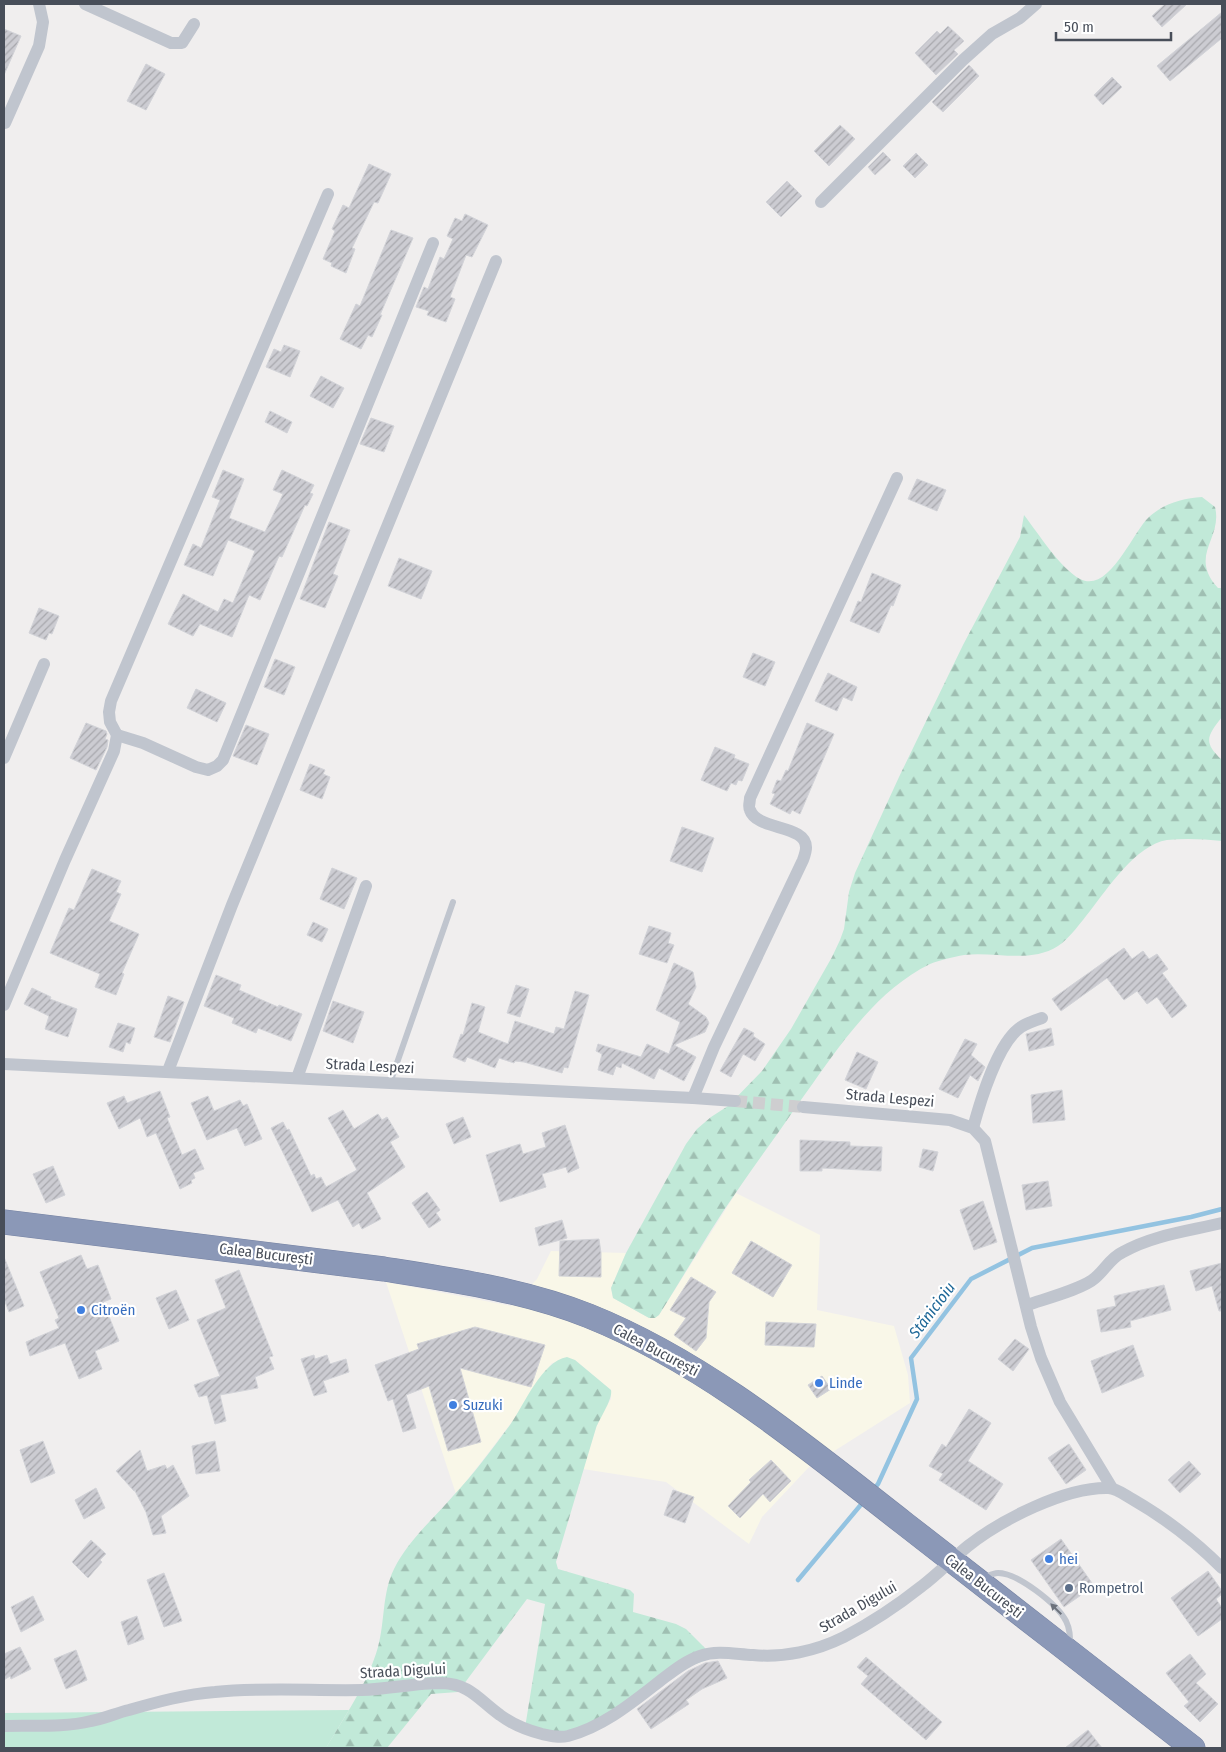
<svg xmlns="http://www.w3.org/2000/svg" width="1226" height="1752" viewBox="0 0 1226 1752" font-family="'Fira Sans Condensed',sans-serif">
<defs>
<pattern id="forest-firs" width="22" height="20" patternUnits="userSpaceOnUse" patternTransform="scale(1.25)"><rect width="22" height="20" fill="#c1e9d8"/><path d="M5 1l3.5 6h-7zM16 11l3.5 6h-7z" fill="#9fbfb2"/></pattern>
<pattern id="building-hatch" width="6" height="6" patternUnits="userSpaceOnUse" patternTransform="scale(1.25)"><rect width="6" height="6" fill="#ccccd2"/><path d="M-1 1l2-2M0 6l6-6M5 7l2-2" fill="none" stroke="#a8a8ad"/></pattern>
</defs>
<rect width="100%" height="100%" fill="#f0eeee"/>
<polygon fill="#f9f7e8" points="736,1193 820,1235 817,1310 894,1326 908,1375 910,1403 809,1467 762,1517 749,1544 666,1482 583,1469 596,1428 602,1413 611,1399 611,1390 575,1360 552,1363 538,1381 514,1419 489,1452 456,1494 386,1282 511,1306 537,1279 551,1251 626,1253 611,1288 613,1298 649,1318 659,1315"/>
<polygon fill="#c1e9d8" points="349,1710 326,1748 4,1748 4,1713"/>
<g fill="url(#forest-firs)">
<path d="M1202,497L1215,507C1223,539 1188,555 1218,588H1222V717C1208,735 1202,742 1222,760V841C1204,839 1185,838 1167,840C1136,845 1108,888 1090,911C1082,921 1069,939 1058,946C1030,964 994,951 964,955C953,957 940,960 930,964C871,993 833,1056 796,1107C777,1135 756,1163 737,1191C709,1231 685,1274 659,1315L655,1318H649L613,1298L611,1288L626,1253L686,1144L697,1129L711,1117L728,1106L762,1071L791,1029L832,957L840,940L844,929L849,892L855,873L899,777L963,645L1020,537L1024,515C1038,533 1060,568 1080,579C1109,594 1132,533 1149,517C1163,504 1183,498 1202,497Z"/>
<path d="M567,1357L575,1360L611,1390C613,1399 600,1418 596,1428L556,1562L558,1569L630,1590L634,1594L633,1612L676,1624L686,1629L714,1657L680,1670L565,1742L524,1734L545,1604L527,1599L458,1692L431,1694L387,1748H326C345,1716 368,1683 378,1647C385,1622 382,1593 394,1569C407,1542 433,1519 453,1496C474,1474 492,1449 510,1425C524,1405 542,1361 567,1357Z"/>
</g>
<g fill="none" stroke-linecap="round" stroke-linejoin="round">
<g stroke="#93c3e1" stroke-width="4.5">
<polyline points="872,1491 878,1484 917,1399 911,1358 971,1279 1032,1248 1191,1217 1222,1209"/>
<polyline points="798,1580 864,1501"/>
</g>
</g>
<g fill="url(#building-hatch)" stroke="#d2d3d8">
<polygon points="1165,4 1187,4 1162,27 1152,16"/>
<polygon points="1222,12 1222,38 1170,81 1157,66"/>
<polygon points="948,26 964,41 954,50 958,54 936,75 915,53 937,31 940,34"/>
<polygon points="4,29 21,36 4,75"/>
<polygon points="146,64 165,74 146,110 127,101"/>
<polygon points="969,65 979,76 943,112 932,102"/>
<polygon points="1112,77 1122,87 1103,105 1094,95"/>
<polygon points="840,125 855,139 829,166 814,151"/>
<polygon points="883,152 891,160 875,175 868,167"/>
<polygon points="916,153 928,165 915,178 903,166"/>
<polygon points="369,164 391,174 378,203 374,202 352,248 355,249 346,273 331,266 332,263 323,259 335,231 332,229 343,205 349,208"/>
<polygon points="787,181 802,196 781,217 766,202"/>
<polygon points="465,214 488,225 472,257 466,255 450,297 455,299 446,322 427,315 429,311 416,307 424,287 428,289 440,257 444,259 453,239 447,236 455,218 462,221"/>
<polygon points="391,230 413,238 380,315 382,315 372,337 368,335 361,349 340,339 356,304 360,306"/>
<polygon points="284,345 300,351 290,377 266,367 274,349 281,352"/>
<polygon points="321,376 344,388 333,408 310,396"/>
<polygon points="270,411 292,422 287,433 265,422"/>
<polygon points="371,418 394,426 384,452 360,444"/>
<polygon points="223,470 244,479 229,518 265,532 283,494 273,490 282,470 314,485 310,493 313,494 307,506 305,505 282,557 279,556 260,600 249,595 232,637 200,624 193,636 168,624 183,594 218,612 224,599 233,603 255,551 228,540 213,576 184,565 193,544 201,548 220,500 212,497"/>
<polygon points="917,479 946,490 937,511 908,499"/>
<polygon points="329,522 350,530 333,574 338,576 325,608 300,599"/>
<polygon points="399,558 432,571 421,599 388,586"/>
<polygon points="872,573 901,585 893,606 891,605 879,633 850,621 858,601 861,602"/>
<polygon points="39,608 59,616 52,634 49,633 46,640 29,633"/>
<polygon points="753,653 775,662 765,686 743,677"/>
<polygon points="275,659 295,667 284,695 264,687"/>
<polygon points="828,673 857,687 852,701 843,697 837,711 815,701"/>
<polygon points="196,689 226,703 217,722 187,708"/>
<polygon points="86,723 106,731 107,734 105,739 108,740 107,747 96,770 70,758"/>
<polygon points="807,723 834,734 800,814 792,810 790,814 770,804 775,794 772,793 777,780 781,781 786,770 788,771"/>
<polygon points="246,725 269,734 257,765 233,756"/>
<polygon points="715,747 735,755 734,758 749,764 742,781 738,780 736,785 731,783 727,791 701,780"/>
<polygon points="310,764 325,770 323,774 330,777 322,799 300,790"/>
<polygon points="682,827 714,838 702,872 670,861"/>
<polygon points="332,868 357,878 344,909 320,899"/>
<polygon points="92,869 121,881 116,892 121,894 109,921 139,934 122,973 124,974 116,995 95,987 100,974 50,953 69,908 74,910"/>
<polygon points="313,922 328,929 322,942 307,935"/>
<polygon points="649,926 671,933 668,943 674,945 667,963 639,954"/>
<polygon points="1124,948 1132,959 1143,951 1149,959 1157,954 1168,969 1162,973 1187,1006 1172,1018 1157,997 1147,1004 1137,991 1124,1000 1107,978 1061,1011 1052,999"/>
<polygon points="674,963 693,972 696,987 688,1004 706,1017 709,1023 705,1032 674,1045 696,1057 684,1081 659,1068 654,1079 622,1063 621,1068 616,1066 613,1075 598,1070 602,1054 596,1051 598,1044 641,1057 647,1044 669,1054 680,1022 656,1010"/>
<polygon points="216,975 241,985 239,990 278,1007 279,1005 302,1014 291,1041 258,1028 256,1033 232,1023 234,1018 204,1006"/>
<polygon points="516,985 529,989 520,1017 507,1013"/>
<polygon points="32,988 51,997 50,999 77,1009 68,1037 45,1029 49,1016 24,1004"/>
<polygon points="575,991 589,995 568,1068 564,1067 562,1073 524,1062 515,1061 514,1063 499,1058 495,1068 467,1057 465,1062 453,1057 461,1034 463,1035 472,1003 485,1007 478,1032 508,1044 515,1021 554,1034 556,1027 564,1029"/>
<polygon points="168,996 184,1002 170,1042 154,1037"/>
<polygon points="333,1001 364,1012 353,1043 323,1031"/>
<polygon points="118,1023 135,1028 130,1044 126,1042 123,1052 109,1047"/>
<polygon points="744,1028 754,1033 753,1036 765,1044 755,1061 743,1054 731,1077 720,1071"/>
<polygon points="1051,1028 1054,1045 1029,1051 1026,1034"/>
<polygon points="965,1039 977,1044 971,1055 985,1067 978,1081 970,1075 958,1098 939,1089"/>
<polygon points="857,1052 878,1062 866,1089 845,1080"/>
<polygon points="1062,1090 1065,1120 1033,1123 1031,1095"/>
<polygon points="160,1091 170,1117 167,1118 182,1155 195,1149 204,1169 193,1173 195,1178 191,1180 192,1183 180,1189 156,1133 147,1137 140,1118 119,1129 107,1103 124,1096 127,1103"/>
<polygon points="208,1096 214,1111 240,1100 243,1106 247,1104 262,1139 245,1146 237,1128 207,1140 191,1103"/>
<polygon points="343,1110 354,1129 378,1114 382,1120 387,1117 399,1137 390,1142 405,1167 367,1193 381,1219 362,1229 359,1223 353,1227 338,1200 312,1212 271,1128 283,1122 287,1130 289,1129 311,1176 314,1174 316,1179 321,1177 326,1187 357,1170 328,1118"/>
<polygon points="463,1117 471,1137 454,1144 446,1124"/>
<polygon points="565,1125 579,1168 568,1173 566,1167 542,1174 546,1187 500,1202 486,1155 520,1144 523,1154 546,1147 542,1133"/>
<polygon points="800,1140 850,1142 850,1146 882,1147 881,1171 822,1168 822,1171 800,1171"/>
<polygon points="923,1149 938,1152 933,1171 919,1167"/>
<polygon points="53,1166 65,1195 46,1203 33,1174"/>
<polygon points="1048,1181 1052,1206 1026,1210 1022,1185"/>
<polygon points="427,1192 440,1210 436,1213 441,1220 429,1228 412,1203"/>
<polygon points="983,1201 997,1242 974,1250 960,1210"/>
<polygon points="562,1220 567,1238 539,1246 535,1228"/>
<polygon points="599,1239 601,1253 601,1277 559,1276 560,1241"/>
<polygon points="751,1241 792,1265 773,1297 732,1273"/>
<polygon points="81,1255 87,1269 98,1265 111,1299 103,1302 119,1341 95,1351 102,1369 79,1379 65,1343 30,1356 26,1342 59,1328 55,1320 59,1318 40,1272"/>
<polygon points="4,1257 24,1306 9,1312 4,1299"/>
<polygon points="1222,1263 1222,1311 1219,1311 1212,1286 1196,1291 1190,1271"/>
<polygon points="239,1270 273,1356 269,1357 274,1369 255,1377 258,1388 220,1395 226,1421 215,1424 207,1395 199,1397 194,1385 220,1376 197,1320 226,1308 215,1280"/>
<polygon points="691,1277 716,1292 709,1302 706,1338 696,1351 674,1335 686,1318 670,1310"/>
<polygon points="1164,1285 1171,1310 1130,1321 1131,1327 1101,1332 1097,1310 1116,1306 1114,1296"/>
<polygon points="176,1290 189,1320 169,1329 156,1298"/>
<polygon points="766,1322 816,1324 814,1347 765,1345"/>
<polygon points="475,1327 545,1345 531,1387 460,1368 481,1442 448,1451 429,1386 406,1395 416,1428 403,1432 393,1399 388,1401 375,1365 419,1349 417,1344"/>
<polygon points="1015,1339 1029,1349 1013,1371 998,1359"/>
<polygon points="1133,1345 1144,1376 1102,1393 1091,1361"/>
<polygon points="314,1355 315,1359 327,1355 330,1364 346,1359 349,1372 323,1381 327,1392 314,1396 301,1359"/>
<polygon points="822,1376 831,1389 817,1398 808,1385"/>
<polygon points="969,1409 991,1423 968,1461 1003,1484 986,1510 939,1480 943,1474 929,1466 942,1444 946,1447"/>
<polygon points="43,1441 55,1473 31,1483 20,1450"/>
<polygon points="215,1441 220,1471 196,1474 192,1446"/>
<polygon points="1069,1444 1086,1470 1066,1484 1048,1458"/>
<polygon points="140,1450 147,1471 165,1465 167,1469 173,1465 189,1496 161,1516 166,1533 153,1535 146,1512 135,1491 136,1490 134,1491 116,1471"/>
<polygon points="771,1460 791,1481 770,1502 763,1494 740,1518 728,1506 751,1482 749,1480"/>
<polygon points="1189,1461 1201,1474 1180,1493 1168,1480"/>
<polygon points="96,1488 105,1508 84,1519 75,1500"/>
<polygon points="673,1490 694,1497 685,1523 664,1515"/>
<polygon points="1061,1539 1094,1586 1064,1607 1031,1560"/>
<polygon points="91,1540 106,1554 100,1560 102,1562 88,1578 72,1562"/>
<polygon points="1208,1571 1222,1591 1222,1594 1216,1599 1222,1608 1222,1619 1198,1636 1171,1598"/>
<polygon points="164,1573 182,1621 164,1627 147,1580"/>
<polygon points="33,1596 44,1620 21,1632 11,1607"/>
<polygon points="137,1616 144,1639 128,1645 121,1622"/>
<polygon points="20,1647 31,1669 11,1679 10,1676 4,1680 4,1654"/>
<polygon points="76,1650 87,1680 66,1689 54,1659"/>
<polygon points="1190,1654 1206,1674 1196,1683 1218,1704 1200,1722 1184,1706 1189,1702 1166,1673"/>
<polygon points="866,1657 942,1722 926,1740 861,1684 868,1676 857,1667"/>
<polygon points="718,1661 727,1678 702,1689 686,1700 689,1704 651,1729 637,1709 688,1671 705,1663"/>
<polygon points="1088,1730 1102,1748 1065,1748"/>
</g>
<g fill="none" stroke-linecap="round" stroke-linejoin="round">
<polyline stroke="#ceced0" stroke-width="12" stroke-dasharray="12 6" stroke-linecap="butt" points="735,1101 803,1107"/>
<defs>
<path id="highway" d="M4,1222L384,1269C453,1280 524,1290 589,1316C706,1363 806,1447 905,1524C1001,1599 1097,1673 1193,1748"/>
</defs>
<use href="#highway" stroke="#7683a3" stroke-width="25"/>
<g stroke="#c0c5ce" stroke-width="6">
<polyline points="390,1083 453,902"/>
<path d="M983,1578C988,1576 993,1573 998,1573C1018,1573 1057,1604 1066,1621C1070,1629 1070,1636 1070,1644"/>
</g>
<g stroke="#c0c5ce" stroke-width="12">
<polyline points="85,4 171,43 182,43 194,24"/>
<polyline points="5,123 39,46 43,22 39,4"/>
<polyline points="821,202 963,60 992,34 1020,18 1036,4"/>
<polyline points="117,735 143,743 196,767 208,770 217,766 223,760 433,243"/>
<polyline points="4,758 44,664"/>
<polyline points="4,1005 65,860 114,751 117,735 110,722 109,712 111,701 328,194"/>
<polyline points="4,1064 693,1098 735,1101"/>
<polyline points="168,1071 232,905 496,261"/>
<polyline points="297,1078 366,886"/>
<path d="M693,1098L714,1047L803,860C804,857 806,852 806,848C807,824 757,831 750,810C748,807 750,802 750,798L897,478"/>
<polyline points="803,1107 950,1120 973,1128 985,1141 1031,1327 1041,1358 1060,1402 1112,1488"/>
<path d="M973,1128C980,1102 998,1042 1021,1027C1027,1023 1036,1020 1042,1018"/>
<path d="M1027,1305C1044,1299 1083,1289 1095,1278C1105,1270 1110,1258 1123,1252C1153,1235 1189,1231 1222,1223"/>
<path d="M4,1726C32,1725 63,1728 91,1721C104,1719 116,1713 129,1710C157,1702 186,1694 215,1692C264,1687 313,1691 362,1690C389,1689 416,1683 442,1683C470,1684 479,1700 500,1715C512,1724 526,1730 542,1734C551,1736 559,1738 568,1736C603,1727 633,1702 660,1681C672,1672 685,1661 700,1656C717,1650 734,1654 753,1655C783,1658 816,1651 844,1637C871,1623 898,1605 922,1586C938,1574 952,1559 968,1546C1001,1520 1065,1487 1108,1488C1116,1488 1125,1495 1132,1499C1165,1518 1196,1542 1222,1568"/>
</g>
<use href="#highway" stroke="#8b98b7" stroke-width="24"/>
</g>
<defs><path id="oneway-solid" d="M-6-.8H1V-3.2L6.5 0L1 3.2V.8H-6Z" transform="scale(1.25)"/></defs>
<use fill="#6c727c" href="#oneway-solid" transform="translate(1056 1609) rotate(-135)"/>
<g fill="#3f7fe0" stroke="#fff" stroke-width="2">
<circle cx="81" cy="1310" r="5"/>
<circle cx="819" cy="1383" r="5"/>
<circle cx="453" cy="1405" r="5"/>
<circle cx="1049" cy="1559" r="5"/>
</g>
<circle fill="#5c6f8a" stroke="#fff" stroke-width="2" cx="1069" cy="1588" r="5"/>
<g text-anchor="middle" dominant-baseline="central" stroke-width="4.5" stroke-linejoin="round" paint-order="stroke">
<g font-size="15" fill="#484e59" stroke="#fff">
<text transform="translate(370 1066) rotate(3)">Strada Lespezi</text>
<text transform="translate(890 1098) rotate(5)">Strada Lespezi</text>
<text transform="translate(266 1254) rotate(7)">Calea București</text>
<text transform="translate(656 1350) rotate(28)">Calea București</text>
<text transform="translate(984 1586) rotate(38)">Calea București</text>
<text transform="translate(858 1607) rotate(-30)">Strada Digului</text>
<text transform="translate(403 1671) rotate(-3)">Strada Digului</text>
</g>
<g font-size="15" fill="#366cbe" stroke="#fff" text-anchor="start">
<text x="91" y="1310">Citroën</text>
<text x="829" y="1383">Linde</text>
<text x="463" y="1405">Suzuki</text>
<text x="1059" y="1559">hei</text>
</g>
<g font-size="15" fill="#4e5e75" stroke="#fff" text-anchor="start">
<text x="1079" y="1588">Rompetrol</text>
</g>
<g font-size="16" font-style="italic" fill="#1d6797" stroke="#fff">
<text transform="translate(932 1310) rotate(-53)">Stănicioiu</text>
</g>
</g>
<rect width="1226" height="1752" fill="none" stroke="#484e59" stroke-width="10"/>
<path d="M1056 32v8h115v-8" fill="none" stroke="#484e59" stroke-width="2.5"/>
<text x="1064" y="32" font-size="15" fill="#484e59" stroke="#ffffff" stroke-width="4" paint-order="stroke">50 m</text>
</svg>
